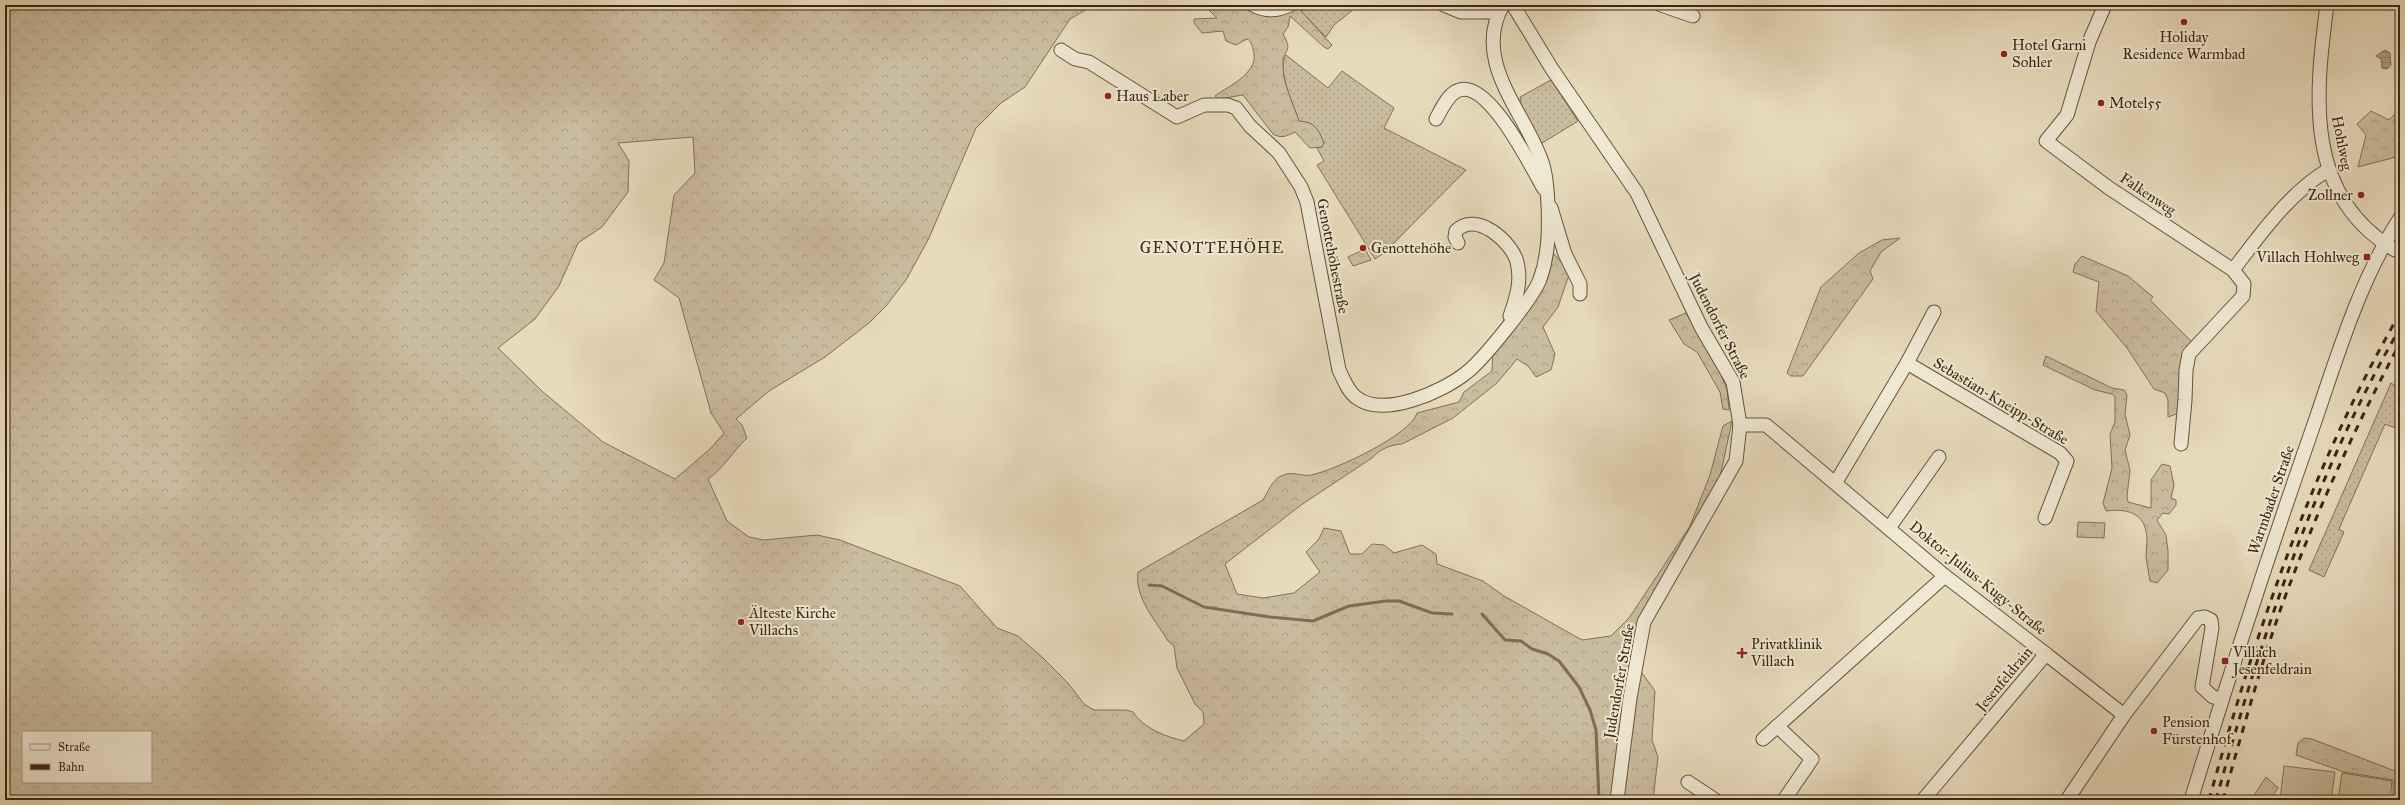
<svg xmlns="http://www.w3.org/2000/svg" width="2405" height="805" viewBox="0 0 2405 805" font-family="'IM FELL Great Primer',serif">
<defs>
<pattern id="grass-dots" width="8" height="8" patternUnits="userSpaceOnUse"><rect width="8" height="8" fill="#cabc9f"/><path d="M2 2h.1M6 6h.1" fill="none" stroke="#aea188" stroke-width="1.8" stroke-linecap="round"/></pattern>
<pattern id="forest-crowns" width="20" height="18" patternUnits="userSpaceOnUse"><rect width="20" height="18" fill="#cabc9f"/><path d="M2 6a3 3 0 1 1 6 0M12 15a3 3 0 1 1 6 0" fill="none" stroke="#aea188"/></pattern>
<pattern id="park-tufts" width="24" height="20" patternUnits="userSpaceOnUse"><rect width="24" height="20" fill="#cabc9f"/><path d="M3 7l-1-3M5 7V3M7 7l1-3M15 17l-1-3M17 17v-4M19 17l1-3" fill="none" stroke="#aea188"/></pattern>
<pattern id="water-rules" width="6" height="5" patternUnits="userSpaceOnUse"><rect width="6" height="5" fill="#ad9d82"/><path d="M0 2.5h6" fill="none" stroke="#8e8069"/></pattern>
</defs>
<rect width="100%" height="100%" fill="#e7dbbc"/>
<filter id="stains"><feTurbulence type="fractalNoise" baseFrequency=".005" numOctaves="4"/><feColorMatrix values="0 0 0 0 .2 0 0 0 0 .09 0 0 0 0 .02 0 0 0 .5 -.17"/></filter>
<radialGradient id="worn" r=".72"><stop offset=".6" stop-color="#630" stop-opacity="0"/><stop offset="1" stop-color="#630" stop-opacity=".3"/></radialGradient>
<g fill="url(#grass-dots)" stroke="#827158">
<polygon points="1309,5 1359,5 1334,25 1326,37 1301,11"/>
<path d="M1286,55L1328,88L1342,71L1394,108L1384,128L1466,170L1384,253L1375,259L1317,165L1324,161L1317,148L1322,147L1324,143C1318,129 1315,122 1299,121C1294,106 1276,69 1286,55Z"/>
<polygon points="1551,80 1578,121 1539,145 1522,109 1520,97"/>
<polygon points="2391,383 2400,389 2400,430 2385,424 2339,529 2344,532 2324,577 2309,570"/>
</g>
<g fill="url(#forest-crowns)" stroke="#827158" fill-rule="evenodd">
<path d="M5,5H1094L1070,19L1025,87L1001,103L976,128L929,238L906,280L886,306L869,323L825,357L769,391L736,419L742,425L747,438C731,453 726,466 708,479L727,521L749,537L763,540L817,535L840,540L960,586L997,628L1018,636L1043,658L1068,683L1084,704L1094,710H1126L1133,712C1143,728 1166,737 1184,741L1204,724L1203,712L1195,704L1177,668L1174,646L1168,641C1156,621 1134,597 1138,572L1263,500C1268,492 1272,480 1281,476C1292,470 1302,477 1311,475C1333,471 1411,435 1417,413L1459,402L1464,392L1492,371L1493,349L1541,286L1553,253L1570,272L1558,307L1543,327L1555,354L1551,370L1536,377L1528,366L1517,359L1497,383L1453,418L1402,444C1390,445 1380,449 1372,458L1301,505L1225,564L1237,594L1263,598L1294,593L1320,572L1306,552L1319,539L1324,528L1341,531L1350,554H1362L1372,544L1384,545L1394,553L1422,545L1436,554L1437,564L1483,581L1504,596L1582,640L1611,636L1629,618L1690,526L1710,475L1723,426L1732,421L1720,477L1642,628L1640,670L1655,691L1652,740L1658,757L1653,800H5ZM693,137L695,173L674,195L664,263L654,280L679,298L711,413L724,433L710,449L675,479L603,442L543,392L498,348L535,319L559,286L578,243L602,227L628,192L629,161L618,143ZM23,732H151V782H23Z"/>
<path d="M1204,5H1309L1301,11L1332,45L1328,49L1324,47L1290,16L1288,27L1283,34C1294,53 1283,49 1283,63C1282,82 1293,103 1299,121C1315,122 1318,129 1324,143L1322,147L1310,148L1295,132C1287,136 1281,139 1273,134L1243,95L1218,99L1215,96C1230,85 1261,72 1253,49C1252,45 1251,41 1247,39L1236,45L1226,41L1223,31L1202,33L1194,23V19L1217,18Z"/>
<polygon points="2400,109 2400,156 2358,167 2366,135 2357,124 2371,111 2389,120"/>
<polygon points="1900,238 1881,252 1870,271 1873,279 1803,376 1791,376 1787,373 1821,287 1859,253 1882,240"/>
<polygon points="2082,256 2128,276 2153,297 2150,300 2192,342 2179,413 2168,417 2168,400 2165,393 2154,389 2127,348 2096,311 2099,282 2073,272 2075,264"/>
<polygon points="1686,313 1719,369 1727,390 1729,410 1723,409 1720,392 1697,352 1684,344 1669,320"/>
<path d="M2046,356L2112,388L2124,390L2127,395L2125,414L2130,435L2125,450L2130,470L2127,496L2128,502L2151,508V480L2162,464L2170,466L2174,485L2171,498L2176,500V505L2169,514L2163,513L2157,520L2166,535L2168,551V570L2157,583L2150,581C2149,573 2147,565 2146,557C2146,552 2147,546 2147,541C2147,514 2129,508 2106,511L2103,503L2112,468L2110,434L2115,422V397L2112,394L2095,390L2043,365Z"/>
<polygon points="2304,738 2312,739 2400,773 2400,800 2393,800 2393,780 2344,772 2296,755 2298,743"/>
<polygon points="2266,777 2278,788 2270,800 2251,800"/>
</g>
<g fill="url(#park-tufts)" stroke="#827158">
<polygon points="1365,249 1371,260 1353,266 1348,257"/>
<polygon points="2078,522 2105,523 2104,538 2077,537"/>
</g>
<g fill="#cabc9f" stroke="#827158">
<polygon points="2284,766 2335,772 2331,800 2280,800"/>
<polygon points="2342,773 2392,781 2390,800 2338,800"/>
</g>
<polygon fill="url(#water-rules)" stroke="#7f6d55" points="2385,50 2390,53 2391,65 2387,69 2382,68 2381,59 2376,56"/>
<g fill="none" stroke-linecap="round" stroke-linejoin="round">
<g stroke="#7f6d55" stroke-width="3">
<polyline points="1149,585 1162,586 1204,607 1270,617 1313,621 1349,606 1386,601 1399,601 1432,613 1452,614"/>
<polyline points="1482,614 1505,640 1521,641 1532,649 1548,654 1559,661 1579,687 1590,710 1596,730 1599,800"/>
</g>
<defs>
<g id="minor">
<path d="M1253,5C1266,12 1277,11 1290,5"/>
<polyline points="1444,5 1461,12 1498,12"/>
<polyline points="1513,5 1552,69 1637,193 1701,327 1733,382 1740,425 1736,461 1644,622 1630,698 1617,800"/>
<polyline points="1661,5 1693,16"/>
<polyline points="2105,5 2089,42 2067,115 2046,141 2109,188 2233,270 2244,284 2243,296 2189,354 2186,370 2185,400 2181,444"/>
<path d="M2327,5C2315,96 2304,196 2395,250L2400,251"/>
<path d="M1061,50L1075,59L1089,62L1177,117L1204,105H1228L1236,108L1250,126L1279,153L1301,187L1307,202L1339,370C1344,380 1348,392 1357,398C1384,418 1442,392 1466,373C1482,361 1534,297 1540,279C1543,271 1545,263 1546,255C1550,234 1549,182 1542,162C1525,112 1471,61 1503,5"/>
<path d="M1436,119C1441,110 1446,98 1455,92C1486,72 1532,169 1544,189"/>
<polyline points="1551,208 1565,254 1580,284 1580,294"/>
<path d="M1458,243L1455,237L1456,231C1476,210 1512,242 1517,262C1522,281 1516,299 1510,316"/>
<path d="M2233,270C2259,236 2290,192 2328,170"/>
<polyline points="1907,363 2060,453 2067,461 2045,518"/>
<polyline points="1740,425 1766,425 1945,576 2046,654"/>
<polyline points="1836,482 1907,363 1934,312"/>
<polyline points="1889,528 1939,457"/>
<polyline points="1777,726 1812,759 1784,800"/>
<polyline points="1763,739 1945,576"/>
<polyline points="1688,782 1715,800"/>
<polyline points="1923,800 2046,654 2124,715"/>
<polyline points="2067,800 2124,715 2198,618 2205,617 2211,620 2212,628 2202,687 2213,697 2222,699"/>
<path d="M2191,800C2229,676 2269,553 2312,430C2337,358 2358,283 2400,218"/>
</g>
</defs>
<use href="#minor" stroke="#66533c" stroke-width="15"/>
<use href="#minor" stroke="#efe8d3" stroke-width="13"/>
<g stroke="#3b2611" stroke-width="3" stroke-dasharray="7 7" stroke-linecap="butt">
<path d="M2209,800C2256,631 2312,466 2400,313"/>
<path d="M2216,800C2261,637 2315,475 2400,328"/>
<path d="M2223,800C2241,736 2259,671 2281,608C2314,517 2354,429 2400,343"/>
</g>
</g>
<g fill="#8f2418" stroke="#efe8d3" stroke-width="1.5">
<circle cx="2184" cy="22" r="4"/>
<circle cx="2004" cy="54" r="4"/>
<circle cx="1108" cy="96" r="4"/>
<circle cx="2101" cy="103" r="4"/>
<circle cx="2361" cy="195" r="4"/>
<circle cx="1363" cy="248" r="4"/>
<rect x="2363" y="253" width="8" height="8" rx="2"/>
<circle cx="741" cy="622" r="4"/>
<path d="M1740 647h4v4h4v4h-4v4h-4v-4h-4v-4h4z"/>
<rect x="2221" y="657" width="8" height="8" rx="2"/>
<circle cx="2154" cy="731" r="4"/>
</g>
<g text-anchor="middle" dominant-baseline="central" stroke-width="4" stroke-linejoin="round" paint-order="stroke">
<g font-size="15" fill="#3b2611" stroke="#efe8d3" text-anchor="start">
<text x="2184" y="37" text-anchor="middle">Holiday<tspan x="2184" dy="17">Residence Warmbad</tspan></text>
<text x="2012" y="45">Hotel Garni<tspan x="2012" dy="17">Sohler</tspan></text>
<text x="1116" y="96">Haus Laber</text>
<text x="2109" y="103">Motel55</text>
<text x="2353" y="195" text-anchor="end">Zollner</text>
<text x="1371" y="248">Genottehöhe</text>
<text x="2359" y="257" text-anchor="end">Villach Hohlweg</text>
<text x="749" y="613">Älteste Kirche<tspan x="749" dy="17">Villachs</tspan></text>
<text x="1751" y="644">Privatklinik<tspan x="1751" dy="17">Villach</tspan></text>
<text x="2233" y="652">Villach<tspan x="2233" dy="17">Jesenfeldrain</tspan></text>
<text x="2162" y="722">Pension<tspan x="2162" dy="17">Fürstenhof</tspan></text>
</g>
<g font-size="15" fill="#3b2611" stroke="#efe8d3">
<text transform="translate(2342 143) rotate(79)">Hohlweg</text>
<text transform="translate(2148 194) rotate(34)">Falkenweg</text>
<text transform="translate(1333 256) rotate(79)">Genottehöhestraße</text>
<text transform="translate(1720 326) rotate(63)">Judendorfer Straße</text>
<text transform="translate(2001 401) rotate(31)">Sebastian-Kneipp-Straße</text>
<text transform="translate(2271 500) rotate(-71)">Warmbader Straße</text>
<text transform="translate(1978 578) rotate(39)">Doktor-Julius-Kugy-Straße</text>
<text transform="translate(2004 679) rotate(-50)">Jesenfeldrain</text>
<text transform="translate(1619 681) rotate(-80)">Judendorfer Straße</text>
</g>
<g font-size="16" letter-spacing="1" fill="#3b2611" stroke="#efe8d3">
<text x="1212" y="247">GENOTTEHÖHE</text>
</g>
</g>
<rect width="2405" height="805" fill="none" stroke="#e7dbbc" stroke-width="20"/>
<rect x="6" y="6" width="2393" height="793" fill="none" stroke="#3b2611" stroke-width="2"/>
<rect x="10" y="10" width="2385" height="785" fill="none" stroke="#3b2611"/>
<rect x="22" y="731" width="130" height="52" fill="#efe8d3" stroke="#a79a85"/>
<rect x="30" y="744" width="20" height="6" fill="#efe8d3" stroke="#a79a85"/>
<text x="58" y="751" font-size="12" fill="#3b2611">Straße</text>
<rect x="30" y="764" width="20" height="6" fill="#3b2611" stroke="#a79a85"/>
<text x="58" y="771" font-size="12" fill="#3b2611">Bahn</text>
<rect width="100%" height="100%" filter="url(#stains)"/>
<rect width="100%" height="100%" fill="url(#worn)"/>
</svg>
